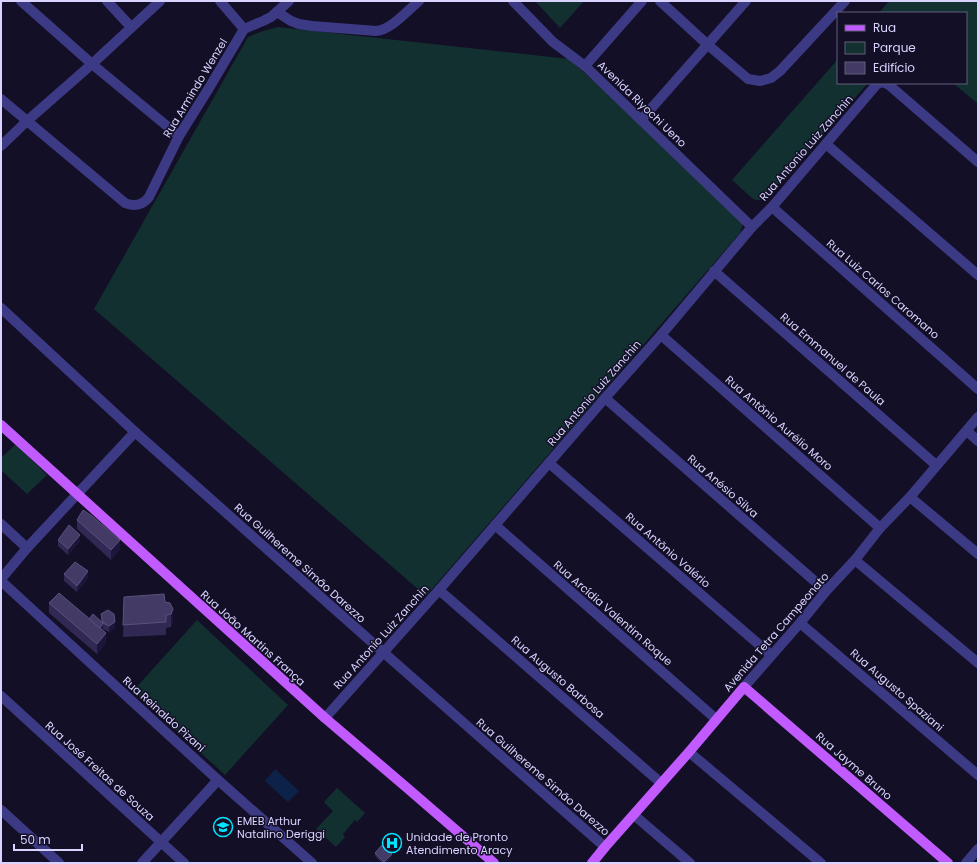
<svg xmlns="http://www.w3.org/2000/svg" width="979" height="864" viewBox="0 0 979 864" font-family="Poppins,sans-serif">
<rect width="100%" height="100%" fill="#130f26"/>
<g fill="#12302f">
<polygon points="535,1 584,1 560,28"/>
<polygon points="889,1 978,1 978,104 953,83 966,83 966,13 879,13"/>
<polygon points="278,27 569,59 643,126 743,218 742,227 740,233 426,596 94,309 248,37 263,31"/>
<path d="M838,59V83H868L769,195C764,200 760,201 753,199L732,180Z"/>
<polygon points="16,444 47,475 27,494 1,470 1,458"/>
<polygon points="197,620 288,705 225,775 133,691"/>
<polygon points="337,788 365,813 357,822 355,820 343,834 345,837 336,847 316,829 333,811 324,802"/>
</g>
<polygon fill="#0c2248" points="275,769 299,791 288,802 265,781"/>
<g fill="none" stroke-linecap="round" stroke-linejoin="round">
<g stroke="#3d3a85" stroke-width="10">
<polyline points="21,1 92,64 179,136"/>
<polyline points="107,1 131,27"/>
<polyline points="220,1 244,29"/>
<polyline points="513,1 553,42 585,66 752,227"/>
<polyline points="660,1 708,45 748,79 760,81 771,78 780,71 845,1"/>
<path d="M277,12L291,21L299,24L312,26L376,31C391,30 407,11 419,1"/>
<polyline points="585,66 642,1"/>
<polyline points="885,83 889,85 978,162"/>
<path d="M1,99L125,203C134,207 143,205 149,197L179,136L209,88L244,29L263,21L271,17L289,1"/>
<polyline points="641,120 746,1"/>
<polyline points="826,144 978,275"/>
<polyline points="1,146 27,121 92,64 160,1"/>
<polyline points="772,207 978,389"/>
<polyline points="714,271 936,465"/>
<polyline points="1,308 135,432 383,652 605,847"/>
<polyline points="661,335 880,528"/>
<polyline points="605,398 826,591"/>
<polyline points="967,431 978,441"/>
<polyline points="549,463 771,655"/>
<polyline points="910,497 978,554"/>
<polyline points="1,524 27,548"/>
<polyline points="495,525 716,719"/>
<polyline points="855,560 978,663"/>
<polyline points="1,579 27,548 135,432"/>
<polyline points="1,581 218,780 312,863"/>
<polyline points="439,590 661,783"/>
<polyline points="800,623 978,775"/>
<polyline points="744,687 800,623 826,591 855,560 880,528 910,497 978,417"/>
<polyline points="1,696 184,863"/>
<polyline points="325,718 439,590 605,398 661,335 752,227 772,207 877,84 880,83"/>
<polyline points="689,752 821,863"/>
<polyline points="1,810 59,863"/>
<polyline points="634,815 690,863"/>
<polyline points="142,863 218,780"/>
<polyline points="966,863 978,849"/>
</g>
<g stroke="#c25bff" stroke-width="10">
<polyline points="1,425 325,718 406,787 494,863"/>
<polyline points="592,863 605,847 689,752 744,687 948,863"/>
</g>
</g>
<g fill="#312854">
<polygon points="77,520 120,549 111,560 77,529"/>
<polygon points="58,540 80,541 68,555 58,546"/>
<polygon points="64,574 88,578 77,592 64,581"/>
<polygon points="124,597 170,603 173,621 171,627 166,628 166,635 123,637"/>
<polygon points="49,603 89,619 101,622 101,614 115,628 109,632 103,629 102,630 106,643 97,654 49,613"/>
<polygon points="375,853 392,857 386,863 382,863 375,856"/>
</g>
<g fill="#1d163a">
<polygon points="80,535 80,541 68,555 68,549"/>
<polygon points="120,540 120,549 111,560 111,550"/>
<polygon points="88,571 88,578 77,592 77,586"/>
<polygon points="173,609 173,621 171,627 171,614"/>
<polygon points="115,622 115,628 109,632 109,626"/>
<polygon points="103,623 103,629 99,637 99,630"/>
<polygon points="106,633 106,643 97,654 97,644"/>
<polygon points="392,854 392,857 386,863 384,863 384,862"/>
</g>
<g fill="#433a66" stroke="#5a527e">
<polygon points="83,510 92,516 120,540 111,550 77,520"/>
<polygon points="69,525 80,535 68,549 58,540"/>
<polygon points="75,562 88,571 77,586 64,574"/>
<polygon points="59,593 106,633 97,644 49,603"/>
<polygon points="164,594 165,602 170,603 173,609 171,614 166,615 166,622 123,625 124,597"/>
<polygon points="108,610 114,614 115,622 109,626 103,623 100,628 89,619 93,614 103,623 101,614"/>
<polygon points="382,845 392,854 384,862 375,853"/>
</g>
<defs>
<symbol id="school-ring" viewBox="-11 -11 22 22"><circle r="9.5" fill="#130f26" stroke="#00e5ff" stroke-width="1.5"/><path d="M0-5L7-2L0 1L-7-2ZM-4 1L0 2.5L4 1V4Q0 6-4 4Z" fill="#00e5ff"/></symbol>
<symbol id="hospital-ring" viewBox="-11 -11 22 22"><circle r="9.5" fill="#130f26" stroke="#00e5ff" stroke-width="1.5"/><path d="M-5-5h3v3.5h4V-5h3V5h-3V1.5h-4V5h-3Z" fill="#00e5ff"/></symbol>
</defs>
<g fill-rule="evenodd">
<use href="#school-ring" x="212" y="816" width="22" height="22"/>
<use href="#hospital-ring" x="381" y="832" width="22" height="22"/>
</g>
<g text-anchor="middle" dominant-baseline="central" stroke-width="3" stroke-linejoin="round" paint-order="stroke">
<g font-size="11" fill="#d9d4ff" stroke="#130f26">
<text transform="translate(195 88) rotate(-59)">Rua Armindo Wenzel</text>
<text transform="translate(642 104) rotate(44)">Avenida Riyochi Ueno</text>
<text transform="translate(806 148) rotate(-49)">Rua Antonio Luiz Zanchin</text>
<text transform="translate(883 289) rotate(41)">Rua Luiz Carlos Caromano</text>
<text transform="translate(833 359) rotate(41)">Rua Emmanuel de Paula</text>
<text transform="translate(594 393) rotate(-49)">Rua Antonio Luiz Zanchin</text>
<text transform="translate(779 423) rotate(41)">Rua Antõnio Aurélio Moro</text>
<text transform="translate(723 486) rotate(41)">Rua Anésio Silva</text>
<text transform="translate(668 550) rotate(41)">Rua Antõnio Valério</text>
<text transform="translate(300 563) rotate(42)">Rua Guilhereme Simão Darezzo</text>
<text transform="translate(613 613) rotate(41)">Rua Arcídia Valentim Roque</text>
<text transform="translate(776 632) rotate(-49)">Avenida Tetra Campeonato</text>
<text transform="translate(381 637) rotate(-48)">Rua Antonio Luiz Zanchin</text>
<text transform="translate(253 638) rotate(42)">Rua João Martins França</text>
<text transform="translate(558 677) rotate(41)">Rua Augusto Barbosa</text>
<text transform="translate(897 690) rotate(41)">Rua Augusto Spaziani</text>
<text transform="translate(164 714) rotate(42)">Rua Reinaldo Pizani</text>
<text transform="translate(854 766) rotate(41)">Rua Jayme Bruno</text>
<text transform="translate(100 771) rotate(42)">Rua José Freitas de Souza</text>
<text transform="translate(543 777) rotate(41)">Rua Guilhereme Simão Darezzo</text>
</g>
<g font-size="11" fill="#d9d4ff" stroke="#130f26" text-anchor="start">
<text x="237" y="821">EMEB Arthur<tspan x="237" dy="13">Natalino Deriggi</tspan></text>
<text x="406" y="837">Unidade de Pronto<tspan x="406" dy="13">Atendimento Aracy</tspan></text>
</g>
</g>
<rect width="979" height="864" fill="none" stroke="#d9d4ff" stroke-width="4"/>
<rect x="837" y="12" width="130" height="72" fill="#130f26" stroke="#625e7d"/>
<rect x="845" y="25" width="20" height="6" fill="#c25bff" stroke="#625e7d"/>
<text x="873" y="32" font-size="12" fill="#d9d4ff">Rua</text>
<rect x="845" y="42" width="20" height="12" fill="#12302f" stroke="#625e7d"/>
<text x="873" y="52" font-size="12" fill="#d9d4ff">Parque</text>
<rect x="845" y="62" width="20" height="12" fill="#433a66" stroke="#625e7d"/>
<text x="873" y="72" font-size="12" fill="#d9d4ff">Edifício</text>
<path d="M14 844v6h68v-6" fill="none" stroke="#d9d4ff" stroke-width="2"/>
<text x="20" y="844" font-size="12" fill="#d9d4ff" stroke="#130f26" stroke-width="3" paint-order="stroke">50 m</text>
</svg>
